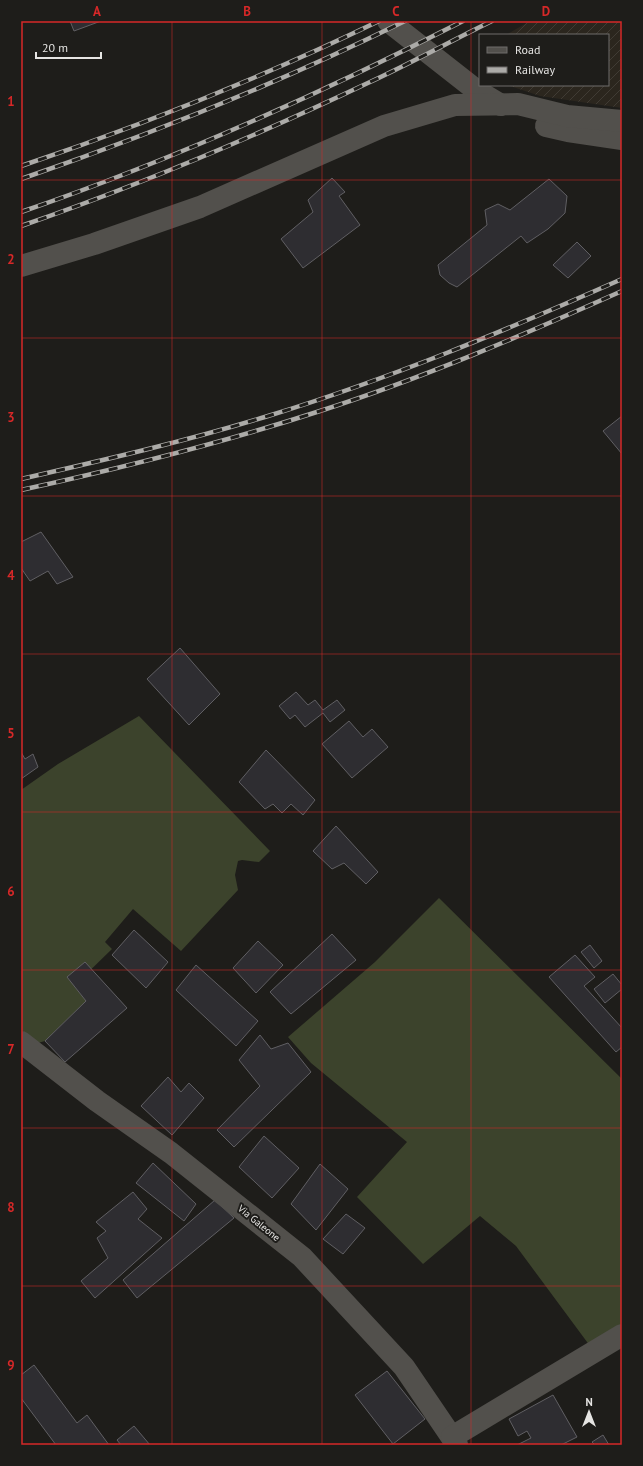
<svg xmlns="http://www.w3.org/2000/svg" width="643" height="1466" viewBox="0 0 643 1466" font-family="'PT Sans',sans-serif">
<defs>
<pattern id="industrial-furrows" width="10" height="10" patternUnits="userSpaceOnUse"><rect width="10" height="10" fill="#2b261e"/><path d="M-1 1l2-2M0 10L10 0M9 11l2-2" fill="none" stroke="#403b34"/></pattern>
</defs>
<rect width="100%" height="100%" fill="#1e1d1a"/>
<polygon fill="url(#industrial-furrows)" points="530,21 622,21 622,108 540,96 507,85 608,85 608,35 506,35"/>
<g fill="#3c432c">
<polygon points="139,716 270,851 259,862 242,860 238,861 235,875 238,890 181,951 133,909 105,942 112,949 74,986 86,1001 45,1041 38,1043 21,1030 21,790 58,764"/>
<polygon points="439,898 622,1079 622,1326 590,1346 516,1246 480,1216 423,1264 357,1197 407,1142 311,1063 288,1037 375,962"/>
</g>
<g fill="#2e2d31" stroke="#605f63">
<polygon points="70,21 101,21 74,31"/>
<polygon points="332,178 345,192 339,196 360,225 303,268 281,239 313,212 308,200"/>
<polygon points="549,179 567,196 565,213 548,229 527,243 521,236 457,287 449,283 440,275 438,265 487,225 485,210 498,204 510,210"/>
<polygon points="577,242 591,256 568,278 553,265"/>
<polygon points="622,416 622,454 603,431"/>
<polygon points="41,532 73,577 57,584 48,571 30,581 21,568 21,542"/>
<polygon points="180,648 220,694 189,725 147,679"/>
<polygon points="296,692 308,705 315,700 323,710 337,700 345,710 330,722 323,713 305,727 295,715 290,719 279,706"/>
<polygon points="349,721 363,737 372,729 388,747 352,778 322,744"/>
<polygon points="266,750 315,800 303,815 291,804 282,813 273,804 265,809 239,782"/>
<polygon points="21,752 25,759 33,754 38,767 21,779"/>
<polygon points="336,826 378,872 366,884 344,863 332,869 313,851"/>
<polygon points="134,930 168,962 146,988 112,955"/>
<polygon points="332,934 356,960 291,1014 270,992"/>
<polygon points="258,941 283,965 256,993 233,968"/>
<polygon points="590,945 602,961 594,968 581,952"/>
<polygon points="575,955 595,977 584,986 622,1028 622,1047 616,1052 549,977"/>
<polygon points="85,962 127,1008 65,1062 45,1041 86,1001 67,977"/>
<polygon points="196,965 258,1021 236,1046 176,990"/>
<polygon points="613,974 622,985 622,989 605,1003 594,989"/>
<polygon points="260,1035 271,1049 288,1043 311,1072 234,1147 217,1130 260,1086 239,1060"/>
<polygon points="168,1077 181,1092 189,1083 204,1098 172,1135 141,1106"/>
<polygon points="264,1136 299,1168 272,1198 239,1167"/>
<polygon points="153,1163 196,1204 184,1221 136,1183"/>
<polygon points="320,1164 348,1189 316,1230 291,1204"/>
<polygon points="133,1192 147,1209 138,1219 162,1238 95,1298 81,1281 108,1258 97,1238 106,1231 96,1222"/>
<polygon points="215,1200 234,1218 137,1298 123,1280"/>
<polygon points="346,1214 365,1228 343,1254 323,1239"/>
<polygon points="34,1365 77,1423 87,1415 109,1445 56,1445 21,1398 21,1375"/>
<polygon points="387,1371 425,1419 393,1444 355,1395"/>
<polygon points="553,1395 577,1437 561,1445 517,1445 531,1438 527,1431 518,1436 509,1419"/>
<polygon points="134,1426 150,1445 121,1445 117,1440"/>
<polygon points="603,1435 609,1445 595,1445 592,1442"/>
</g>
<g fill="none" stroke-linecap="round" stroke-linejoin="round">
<g stroke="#52504c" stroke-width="22">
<polyline points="388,21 476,90 501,105"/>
<polyline points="546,126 568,131 622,139"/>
<polyline points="21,266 94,244 200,207 384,126 455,105 518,104 567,116 622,121"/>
<polyline points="21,1042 97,1101 171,1153 302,1257 404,1367 457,1445"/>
<polyline points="452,1437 622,1335"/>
</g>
<defs>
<g id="rail">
<path d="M21,166C143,125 263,77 379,21"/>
<path d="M21,179C152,134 281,82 405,21"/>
<path d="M21,212C173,160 320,94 463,21"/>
<path d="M21,226C140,185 256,136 370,82C411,63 451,41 492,21"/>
<path d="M21,479C104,460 187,441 268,416C389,379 507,330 622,279"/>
<path d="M21,490C122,468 222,443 320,411C423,378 523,335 622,291"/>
</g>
</defs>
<use href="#rail" stroke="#acaba8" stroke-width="4.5"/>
<use href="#rail" stroke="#1e1d1a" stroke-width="3" stroke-dasharray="9" stroke-linecap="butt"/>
</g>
<path fill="none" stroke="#d62828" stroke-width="1" stroke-opacity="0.55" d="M172,21V1445M322,21V1445M471,21V1445M21,180H622M21,338H622M21,496H622M21,654H622M21,812H622M21,970H622M21,1128H622M21,1286H622"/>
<g text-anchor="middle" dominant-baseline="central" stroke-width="4" stroke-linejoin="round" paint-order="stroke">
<g font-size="10" fill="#e6e5e3" stroke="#1e1d1a">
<text transform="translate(259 1223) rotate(39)">Via Galeone</text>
</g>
</g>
<rect width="643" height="1466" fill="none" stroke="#1e1d1a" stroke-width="44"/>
<rect x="479" y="34" width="130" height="52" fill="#1e1d1a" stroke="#6e6d6a"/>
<rect x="487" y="47" width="20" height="6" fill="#52504c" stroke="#6e6d6a"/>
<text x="515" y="54" font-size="12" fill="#e6e5e3">Road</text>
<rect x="487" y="67" width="20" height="6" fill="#acaba8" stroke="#6e6d6a"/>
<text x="515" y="74" font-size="12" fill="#e6e5e3">Railway</text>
<g transform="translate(589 1412)" stroke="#1e1d1a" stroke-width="3" paint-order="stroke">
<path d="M0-3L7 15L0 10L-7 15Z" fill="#e6e5e3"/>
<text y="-6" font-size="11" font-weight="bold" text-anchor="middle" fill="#e6e5e3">N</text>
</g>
<path d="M36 52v6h65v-6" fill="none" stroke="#e6e5e3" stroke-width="2"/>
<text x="42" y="52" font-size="12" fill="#e6e5e3" stroke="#1e1d1a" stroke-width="3" paint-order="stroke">20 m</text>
<rect x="22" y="22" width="599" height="1422" fill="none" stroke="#d62828" stroke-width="1.5"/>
<g font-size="13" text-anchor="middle" font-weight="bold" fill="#d62828">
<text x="97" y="16">A</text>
<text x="247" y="16">B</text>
<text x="396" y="16">C</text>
<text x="546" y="16">D</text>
<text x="11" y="106">1</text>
<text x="11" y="264">2</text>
<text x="11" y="422">3</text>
<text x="11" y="580">4</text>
<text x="11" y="738">5</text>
<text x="11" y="896">6</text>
<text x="11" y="1054">7</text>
<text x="11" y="1212">8</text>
<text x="11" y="1370">9</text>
</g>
</svg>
